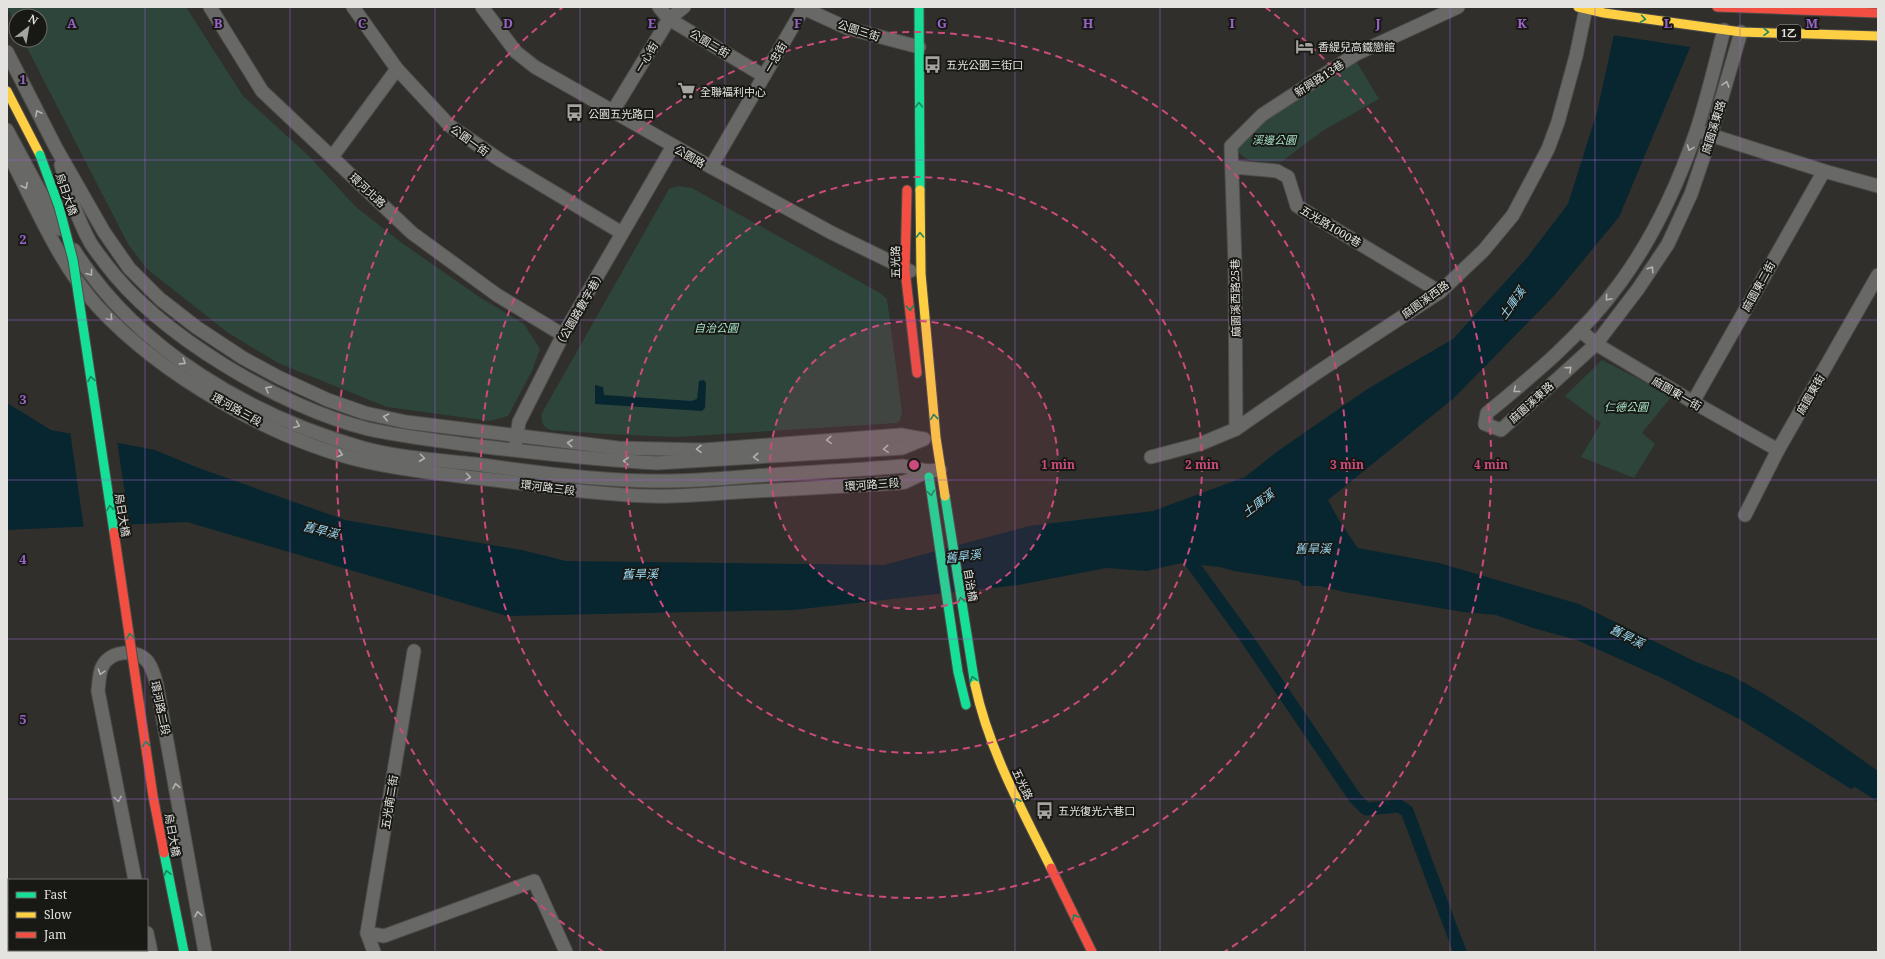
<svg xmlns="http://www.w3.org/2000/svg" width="1885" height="959" viewBox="0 0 1885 959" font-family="'Noto Serif','Noto Sans TC',serif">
<rect width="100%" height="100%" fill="#302f2b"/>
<g fill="#2d453a">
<polygon points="7,7 186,7 243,96 309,156 356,207 402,243 478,296 524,324 540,349 532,371 508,416 490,421 387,407 278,363 227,332 147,269 128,244 23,40 40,40 40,16 16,16 16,27"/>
<path d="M1356,61L1379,99L1324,130L1281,162C1263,161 1245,165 1236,148L1258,123Z"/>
<path d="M678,186L692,188L880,293L887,299L902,412L900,420L897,423L675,437L607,434L550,430C542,426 541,422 542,413L669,189Z"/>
<polygon points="1602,360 1672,396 1642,433 1655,444 1634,478 1581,457 1601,423 1565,396"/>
</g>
<g fill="#082630">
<polygon points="1620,7 1702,7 1689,50 1619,217 1553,297 1454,398 1328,500 1340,522 1358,548 1439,563 1579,604 1696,662 1732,676 1761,692 1813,725 1878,771 1878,802 1855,787 1851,789 1741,720 1664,679 1577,640 1533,628 1496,615 1463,612 1344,592 1320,586 1303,586 1299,581 1234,571 1220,567 1181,563 1147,571 1106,568 1018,585 793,610 507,616 187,522 7,530 7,403 51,430 155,450 196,467 345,520 522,550 566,561 884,565 1029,526 1153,511 1245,477 1278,451 1369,388 1453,339 1526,259 1568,204 1597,112"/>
<polygon points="704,380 706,383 705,408 702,411 595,404 595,385 603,387 604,395 691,401 697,399 699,381"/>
</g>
<g fill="#302f2b">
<polygon points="1618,7 1704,7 1690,47 1612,35"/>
<polygon points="70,431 117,441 130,527 84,529"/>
</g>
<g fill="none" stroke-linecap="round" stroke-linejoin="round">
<polyline stroke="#082630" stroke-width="13" points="1183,551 1247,639 1355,798 1366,809 1399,806 1407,811 1460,952"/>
<defs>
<g id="street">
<polyline points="210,7 262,91 412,233 497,295 563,335"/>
<polyline points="353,7 397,69 450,126 500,160 622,233"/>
<polyline points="482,7 516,52 535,67 711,167 832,233 910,271"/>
<polyline points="659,7 669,19 764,76"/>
<polyline points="801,7 847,28 919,47"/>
<path d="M1724,30C1715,64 1707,99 1696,132C1678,184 1653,238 1620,283C1584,333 1535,374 1487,413L1485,424L1501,430L1596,344L1638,289L1668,244L1691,194L1711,135L1741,32"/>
<polyline points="7,52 56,148 104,232 129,268 160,299 196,327 243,358 280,378 328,400 365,413 406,422 618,448 703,450 901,435 923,439"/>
<polyline points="613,111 669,19 684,7"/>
<polyline points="7,130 60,229"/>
<polyline points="1704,133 1824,171 1878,186"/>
<path d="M7,151C35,204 58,263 98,307C162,376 272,439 363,461C412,472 462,476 511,482C557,488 604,495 650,496C679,497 709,494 738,492C791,489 844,486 898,483L905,482L928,471"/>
<polyline points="332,157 397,69"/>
<path d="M61,165C68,191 77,218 90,242C94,249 100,256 105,263C159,335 280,407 368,429C404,437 441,441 478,446C537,453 597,460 657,463L902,448L924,439"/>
<polyline points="711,167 803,9"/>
<polyline points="1233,167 1277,171 1288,177 1297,206 1440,292"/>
<path d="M74,250C138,351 251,416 363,448C399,458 438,460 475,464C532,472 593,480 650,481C690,482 729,478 768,475C813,472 858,470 903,466L928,471L940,470"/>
<polyline points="1580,330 1596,344 1693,402 1778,450"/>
<polyline points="1693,402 1824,171"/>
<polyline points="1236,429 1235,263 1231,146 1262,115 1356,54 1458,7"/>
<polyline points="516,442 519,422 563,335 673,146"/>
<polyline points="1151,457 1200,444 1236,429 1318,372 1440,292 1484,250 1513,215 1548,149 1558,122 1576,56 1586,8"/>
<polyline points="1745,515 1778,450 1878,275"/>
<path d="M135,880L98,691C99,683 99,674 102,667C110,650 137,648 148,662C153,669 155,678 157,686L205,952"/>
<polyline points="147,933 151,952"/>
<polyline points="367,933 384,936 534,881 566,952"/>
<polyline points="374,952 367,933 414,651"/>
</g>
<g id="fast">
<polyline points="919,7 920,190"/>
<polyline points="929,477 958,672 966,705"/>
<polyline points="945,496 975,685"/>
<polyline points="164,853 184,952"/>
</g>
<g id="slow">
<polyline points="1578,7 1604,13 1741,32 1878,36"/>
<polyline points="7,91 40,155"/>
<polyline points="920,190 921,274 936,438 945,496"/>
<path d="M975,685C989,750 1021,808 1051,868"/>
</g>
<g id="jam">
<polyline points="1717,7 1878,13"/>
<polyline points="907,190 905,270 917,373"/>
<polyline points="139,702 153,796 164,853"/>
<polyline points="1051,868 1092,952"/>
</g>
</defs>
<use href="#street" stroke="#4d4c48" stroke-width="15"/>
<use href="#fast" stroke="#4d4c48" stroke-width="11"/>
<use href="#slow" stroke="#4d4c48" stroke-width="11"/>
<use href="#jam" stroke="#4d4c48" stroke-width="11"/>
<use href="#street" stroke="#686866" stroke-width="13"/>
<use href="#fast" stroke="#16e098" stroke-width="9"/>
<use href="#slow" stroke="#ffcf43" stroke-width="9"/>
<use href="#jam" stroke="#f24e42" stroke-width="9"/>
<defs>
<polyline id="fast-bridge" points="40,155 59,207 73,260 114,532"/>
<polyline id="jam-bridge" points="114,532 139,702"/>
</defs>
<use href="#fast-bridge" stroke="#4d4c48" stroke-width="11" stroke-linecap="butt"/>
<use href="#jam-bridge" stroke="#4d4c48" stroke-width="11" stroke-linecap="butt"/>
<use href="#fast-bridge" stroke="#16e098" stroke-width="9"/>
<use href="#jam-bridge" stroke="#f24e42" stroke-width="9"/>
</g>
<defs><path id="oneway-chevron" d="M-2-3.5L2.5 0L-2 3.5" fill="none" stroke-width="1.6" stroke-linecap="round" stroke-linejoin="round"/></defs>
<g stroke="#17865d">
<use href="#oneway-chevron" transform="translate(1643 19) rotate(9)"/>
<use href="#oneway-chevron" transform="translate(1766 32) rotate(2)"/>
<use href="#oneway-chevron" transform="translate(919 105) rotate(-90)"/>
<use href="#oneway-chevron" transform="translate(920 235) rotate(-91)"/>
<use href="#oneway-chevron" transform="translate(910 308) rotate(84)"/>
<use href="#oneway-chevron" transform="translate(91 379) rotate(-99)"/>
<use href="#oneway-chevron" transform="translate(934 417) rotate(-96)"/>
<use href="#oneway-chevron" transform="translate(931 493) rotate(81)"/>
<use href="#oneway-chevron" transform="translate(110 508) rotate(-99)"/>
<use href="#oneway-chevron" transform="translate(961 600) rotate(-99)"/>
<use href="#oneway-chevron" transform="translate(130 636) rotate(-99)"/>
<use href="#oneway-chevron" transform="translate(973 679) rotate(-103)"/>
<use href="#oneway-chevron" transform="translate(146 744) rotate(-98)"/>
<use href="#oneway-chevron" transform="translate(1017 801) rotate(-116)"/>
<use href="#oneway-chevron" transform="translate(167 873) rotate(-102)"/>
<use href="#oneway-chevron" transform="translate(1075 917) rotate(-116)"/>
</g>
<g stroke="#b2b2af">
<use href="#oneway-chevron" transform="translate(1726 84) rotate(-74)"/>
<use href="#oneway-chevron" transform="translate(38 113) rotate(-117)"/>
<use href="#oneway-chevron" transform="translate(1690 148) rotate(110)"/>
<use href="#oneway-chevron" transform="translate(25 186) rotate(63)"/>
<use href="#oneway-chevron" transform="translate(1651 269) rotate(-57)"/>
<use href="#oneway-chevron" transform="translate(90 273) rotate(53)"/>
<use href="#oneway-chevron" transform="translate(1608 298) rotate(131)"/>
<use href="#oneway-chevron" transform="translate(110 318) rotate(45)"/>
<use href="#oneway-chevron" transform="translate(183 362) rotate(33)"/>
<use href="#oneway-chevron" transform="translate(1569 369) rotate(-42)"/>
<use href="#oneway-chevron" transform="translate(268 389) rotate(-151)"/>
<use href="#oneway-chevron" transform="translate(1516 390) rotate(141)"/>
<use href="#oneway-chevron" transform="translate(386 417) rotate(-167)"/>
<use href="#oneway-chevron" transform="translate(297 425) rotate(23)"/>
<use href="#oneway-chevron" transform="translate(829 440) rotate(176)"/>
<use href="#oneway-chevron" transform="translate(570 443) rotate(-174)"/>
<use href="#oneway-chevron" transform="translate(699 449) rotate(179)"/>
<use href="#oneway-chevron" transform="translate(886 449) rotate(176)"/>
<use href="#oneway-chevron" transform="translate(340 454) rotate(17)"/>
<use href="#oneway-chevron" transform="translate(756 457) rotate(176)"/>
<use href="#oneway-chevron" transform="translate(422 458) rotate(7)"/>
<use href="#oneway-chevron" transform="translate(626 461) rotate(-177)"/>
<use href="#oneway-chevron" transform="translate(468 477) rotate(7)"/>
<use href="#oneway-chevron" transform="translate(101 672) rotate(107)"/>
<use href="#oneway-chevron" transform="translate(176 786) rotate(-101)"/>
<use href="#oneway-chevron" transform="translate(118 799) rotate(79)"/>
<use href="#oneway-chevron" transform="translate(198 914) rotate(-100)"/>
</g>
<path fill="none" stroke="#9a63c9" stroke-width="1" stroke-opacity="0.55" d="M145,7V880M290,7V952M435,7V952M580,7V952M725,7V952M870,7V952M1015,7V952M1160,7V952M1305,7V952M1450,7V952M1595,7V952M1740,7V952M7,160H1878M7,320H1878M7,480H1878M7,639H1878M7,799H1878M145,950V952"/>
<circle cx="914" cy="465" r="144" fill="#ca4b7c" fill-opacity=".12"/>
<g fill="none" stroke="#ca4b7c" stroke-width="2" stroke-dasharray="7 5">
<circle cx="914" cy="465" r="144"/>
<circle cx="914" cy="465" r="288"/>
<circle cx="914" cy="465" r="433"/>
<path d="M604 952A577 577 0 0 1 563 7M1265 7A577 577 0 0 1 1224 952"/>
</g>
<defs>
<symbol id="hotel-bare" viewBox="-9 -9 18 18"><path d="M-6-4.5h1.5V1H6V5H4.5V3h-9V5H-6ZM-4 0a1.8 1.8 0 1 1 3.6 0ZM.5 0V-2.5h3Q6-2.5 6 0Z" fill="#a5a4a0" stroke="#181815" stroke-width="2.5" paint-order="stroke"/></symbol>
<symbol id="bus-bare" viewBox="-9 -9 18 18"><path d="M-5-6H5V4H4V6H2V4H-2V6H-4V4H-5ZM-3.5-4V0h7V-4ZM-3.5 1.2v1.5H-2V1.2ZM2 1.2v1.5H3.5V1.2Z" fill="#a5a4a0" stroke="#181815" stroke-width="2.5" paint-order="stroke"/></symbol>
<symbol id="supermarket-bare" viewBox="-9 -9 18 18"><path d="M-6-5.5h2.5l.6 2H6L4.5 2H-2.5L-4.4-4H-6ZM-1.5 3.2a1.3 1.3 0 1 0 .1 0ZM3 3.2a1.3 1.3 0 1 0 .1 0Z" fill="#a5a4a0" stroke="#181815" stroke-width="2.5" paint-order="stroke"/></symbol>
</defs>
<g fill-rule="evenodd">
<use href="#hotel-bare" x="1292" y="34" width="25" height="25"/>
<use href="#bus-bare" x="920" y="52" width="25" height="25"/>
<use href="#supermarket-bare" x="674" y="78" width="25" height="25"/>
<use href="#bus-bare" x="562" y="100" width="25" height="25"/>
<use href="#bus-bare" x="1032" y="798" width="25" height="25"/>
</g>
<g text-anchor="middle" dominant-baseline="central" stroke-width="4" stroke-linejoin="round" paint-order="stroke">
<rect fill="#181815" stroke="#a7a6a2" stroke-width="1" x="1777" y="25" width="24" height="16" rx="3"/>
<g font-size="10" font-weight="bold" fill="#e4e3df">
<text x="1789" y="33">1乙</text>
</g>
<g font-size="11" fill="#e4e3df" stroke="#181815">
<text transform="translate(859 30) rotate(18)">公園三街</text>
<text transform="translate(710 43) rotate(31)">公園二街</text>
<text transform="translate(646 57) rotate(-59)">一心街</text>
<text transform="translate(775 57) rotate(-60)">一忠街</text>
<text transform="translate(1319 78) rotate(-33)">新興路13巷</text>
<text transform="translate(1713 127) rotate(-73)">麻園溪東路</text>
<text transform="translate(470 140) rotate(36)">公園一街</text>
<text transform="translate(690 156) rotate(30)">公園路</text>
<text transform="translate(368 190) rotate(43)">環河北路</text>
<text transform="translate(67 194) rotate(71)">烏日大橋</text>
<text transform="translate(1331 226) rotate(31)">五光路1000巷</text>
<text transform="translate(895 262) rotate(-91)">五光路</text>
<text transform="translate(1758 286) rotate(-61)">麻園東二街</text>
<text transform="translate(1235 298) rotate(-91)">麻園溪西路25巷</text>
<text transform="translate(1425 299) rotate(-36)">麻園溪西路</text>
<text transform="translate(579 309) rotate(-60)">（公園路數字巷）</text>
<text transform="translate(1677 393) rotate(30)">麻園東一街</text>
<text transform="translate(1810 394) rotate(-60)">麻園東街</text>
<text transform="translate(1531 402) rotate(-42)">麻園溪東路</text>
<text transform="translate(237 409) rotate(29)">環河路三段</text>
<text transform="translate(872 484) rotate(-4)">環河路三段</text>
<text transform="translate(548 487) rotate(7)">環河路三段</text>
<text transform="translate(123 515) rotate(81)">烏日大橋</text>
<text transform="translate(971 585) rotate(81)">自治橋</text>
<text transform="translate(161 708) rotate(78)">環河路二段</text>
<text transform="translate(1023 784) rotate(65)">五光路</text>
<text transform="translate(389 802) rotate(-81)">五光南二街</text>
<text transform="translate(173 835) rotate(80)">烏日大橋</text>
</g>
<g font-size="11" fill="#e4e3df" stroke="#181815" text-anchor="start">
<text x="1318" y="46">香緹兒高鐵戀館</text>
<text x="946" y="64">五光公園三街口</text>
<text x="700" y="91">全聯福利中心</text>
<text x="588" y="113">公園五光路口</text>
<text x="1058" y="810">五光復光六巷口</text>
</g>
<g font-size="11" font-style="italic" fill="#a8e4c8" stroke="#181815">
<text x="1274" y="139">溪邊公園</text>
<text x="716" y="327">自治公園</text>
<text x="1626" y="406">仁德公園</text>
</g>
<g font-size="12" font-style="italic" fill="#9cdaf3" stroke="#181815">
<text transform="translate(1512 303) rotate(-55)">土庫溪</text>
<text transform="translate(1258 503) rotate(-37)">土庫溪</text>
<text transform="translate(321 530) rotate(14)">舊旱溪</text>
<text x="1313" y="548">舊旱溪</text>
<text transform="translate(963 556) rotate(-7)">舊旱溪</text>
<text transform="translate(640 574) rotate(-1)">舊旱溪</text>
<text transform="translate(1627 636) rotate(27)">舊旱溪</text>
</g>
</g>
<g font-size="13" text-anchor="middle" font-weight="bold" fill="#9a63c9" stroke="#181815" stroke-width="4" stroke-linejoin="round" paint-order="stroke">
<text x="72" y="28">A</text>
<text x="218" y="28">B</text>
<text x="362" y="28">C</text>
<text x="508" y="28">D</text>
<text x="652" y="28">E</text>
<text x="798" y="28">F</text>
<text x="942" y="28">G</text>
<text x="1088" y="28">H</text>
<text x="1232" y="28">I</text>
<text x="1378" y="28">J</text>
<text x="1522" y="28">K</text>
<text x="1668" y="28">L</text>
<text x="1812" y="28">M</text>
<text x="23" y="84">1</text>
<text x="23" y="244">2</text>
<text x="23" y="404">3</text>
<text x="23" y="564">4</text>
<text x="23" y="724">5</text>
</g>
<circle cx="914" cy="465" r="6" fill="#ca4b7c" stroke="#181815" stroke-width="2"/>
<g font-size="12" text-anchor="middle" font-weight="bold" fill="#ca4b7c" stroke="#181815" stroke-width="4" stroke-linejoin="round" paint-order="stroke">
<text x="1058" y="469">1 min</text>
<text x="1202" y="469">2 min</text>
<text x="1347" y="469">3 min</text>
<text x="1491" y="469">4 min</text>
</g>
<rect width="1885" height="959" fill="none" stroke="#e4e3df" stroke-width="16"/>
<rect x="8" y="879" width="140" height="72" fill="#181815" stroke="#6a6966"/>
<rect x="16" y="892" width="20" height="6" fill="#16e098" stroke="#6a6966"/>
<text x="44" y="899" font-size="12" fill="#e4e3df">Fast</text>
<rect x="16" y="912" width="20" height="6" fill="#ffcf43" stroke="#6a6966"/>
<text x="44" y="919" font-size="12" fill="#e4e3df">Slow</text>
<rect x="16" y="932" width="20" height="6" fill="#f24e42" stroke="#6a6966"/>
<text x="44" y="939" font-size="12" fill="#e4e3df">Jam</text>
<g transform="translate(28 28) rotate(31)"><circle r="19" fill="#181815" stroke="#6a6966"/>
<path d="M0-3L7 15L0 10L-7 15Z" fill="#a5a4a0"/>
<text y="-6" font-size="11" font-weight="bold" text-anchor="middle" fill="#e4e3df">N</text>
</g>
</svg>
